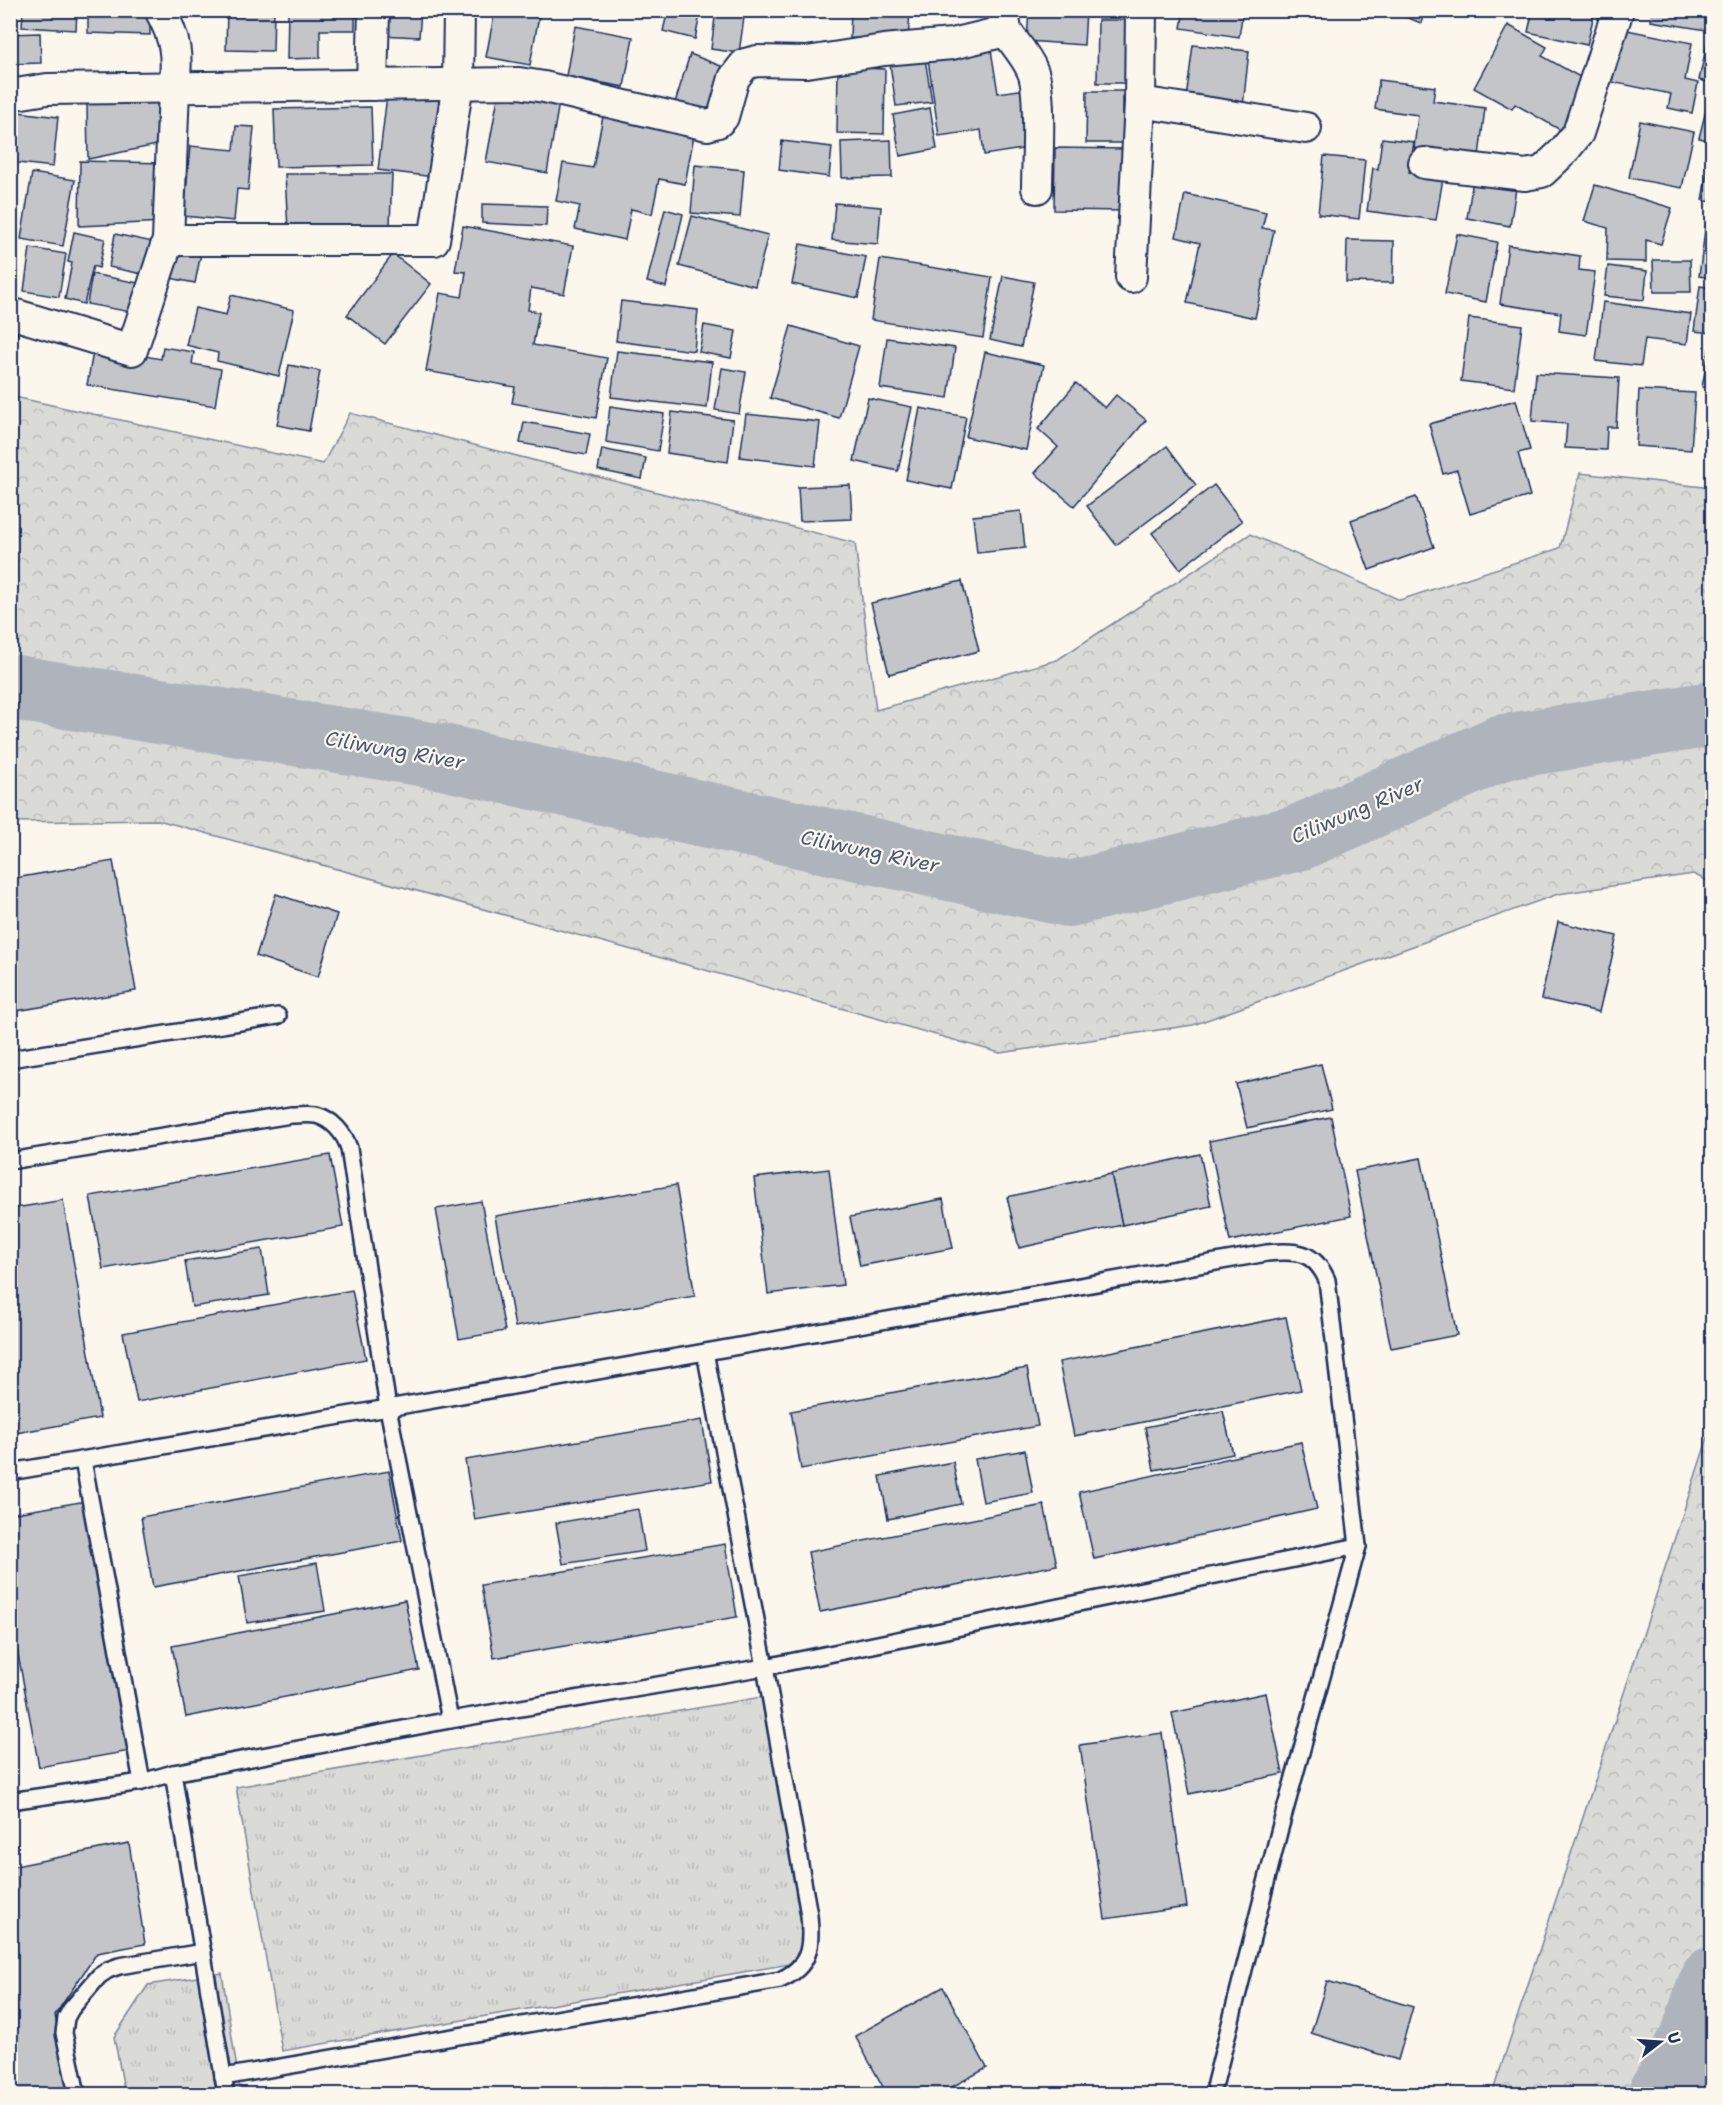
<svg xmlns="http://www.w3.org/2000/svg" width="1723" height="2105" viewBox="0 0 1723 2105" font-family="'Shantell Sans',sans-serif">
<defs>
<pattern id="grass-tufts" width="24" height="20" patternUnits="userSpaceOnUse" patternTransform="scale(1.5)"><rect width="24" height="20" fill="#dadad7"/><path d="M3 7l-1-3M5 7V3M7 7l1-3M15 17l-1-3M17 17v-4M19 17l1-3" fill="none" stroke="#babbbb"/></pattern>
<pattern id="forest-crowns" width="20" height="18" patternUnits="userSpaceOnUse" patternTransform="scale(1.5)"><rect width="20" height="18" fill="#dadad7"/><path d="M2 6a3 3 0 1 1 6 0M12 15a3 3 0 1 1 6 0" fill="none" stroke="#babbbb"/></pattern>
</defs>
<rect width="100%" height="100%" fill="#fbf7ec"/>
<filter id="ink" filterUnits="userSpaceOnUse"><feTurbulence type="fractalNoise" baseFrequency=".0167" numOctaves="2"/><feDisplacementMap in="SourceGraphic" scale="12" xChannelSelector="R" yChannelSelector="G"/><feConvolveMatrix kernelMatrix="1 2 1 2 8 2 1 2 1" color-interpolation-filters="sRGB"/></filter>
<g filter="url(#ink)">
<g fill="url(#grass-tufts)" stroke="#7a849a" stroke-width="1.5">
<polygon points="767,1696 813,1960 282,2051 236,1787"/>
<polygon points="222,1973 240,2089 211,2094 125,2094 114,2037 148,1985"/>
</g>
<g fill="url(#forest-crowns)" stroke="#7a849a" stroke-width="1.5">
<polygon points="10,396 323,464 350,413 855,543 876,710 1057,660 1250,534 1400,600 1560,548 1580,473 1712,488 1712,883 1693,874 1558,894 1193,1025 1000,1053 698,968 158,820 11,822"/>
<polygon points="1712,1425 1712,2094 1492,2094"/>
</g>
<g fill="none" stroke-linecap="round" stroke-linejoin="round">
<g stroke="#afb3bb" stroke-width="66">
<polyline points="10,687 438,756 1069,894 1298,838 1503,747 1712,714"/>
<polyline points="1661,2094 1694,2035 1712,1980"/>
</g>
</g>
<g fill="#c3c5c9" stroke="#1b2f5e" stroke-width="1.5">
<polygon points="23,10 77,10 76,30 22,27"/>
<polygon points="88,10 150,10 150,35 88,33"/>
<polygon points="227,10 274,10 273,51 226,50"/>
<polygon points="288,10 355,10 355,30 320,30 320,58 287,59"/>
<polygon points="381,10 421,10 419,37 379,35"/>
<polygon points="495,10 540,10 530,65 486,57"/>
<polygon points="668,10 701,10 695,39 663,31"/>
<polygon points="716,10 745,10 739,53 711,49"/>
<polygon points="851,10 910,10 908,41 850,38"/>
<polygon points="1029,10 1086,10 1084,45 1027,41"/>
<polygon points="1184,10 1243,10 1239,37 1181,28"/>
<polygon points="1388,10 1425,10 1421,23"/>
<polygon points="1533,10 1595,10 1587,45 1528,32"/>
<polygon points="1652,10 1709,10 1706,30 1651,21"/>
<polygon points="1098,20 1133,20 1133,83 1097,83"/>
<polygon points="1508,25 1547,47 1542,56 1589,82 1562,131 1515,104 1512,109 1474,88"/>
<polygon points="575,26 633,37 624,87 566,76"/>
<polygon points="1622,29 1692,43 1685,80 1698,83 1692,113 1668,108 1671,94 1612,82"/>
<polygon points="1710,30 1712,31 1712,83 1699,80"/>
<polygon points="40,33 41,63 10,64 10,34"/>
<polygon points="1193,45 1249,51 1243,106 1186,99"/>
<polygon points="991,50 998,93 1027,89 1035,147 984,155 981,130 939,136 928,59"/>
<polygon points="690,54 726,68 709,115 674,106"/>
<polygon points="925,59 932,102 896,106 890,64"/>
<polygon points="838,67 885,69 884,134 837,133"/>
<polygon points="1379,80 1435,87 1433,101 1485,108 1479,156 1414,148 1418,115 1375,109"/>
<polygon points="388,87 452,95 442,178 378,170"/>
<polygon points="1711,90 1712,91 1712,141 1699,138"/>
<polygon points="1087,91 1123,91 1123,143 1086,143"/>
<polygon points="499,92 559,102 547,173 486,162"/>
<polygon points="164,95 162,144 88,159 87,104"/>
<polygon points="605,106 696,124 685,184 659,179 652,214 631,209 625,240 575,229 580,206 556,201 563,163 593,168"/>
<polygon points="371,107 373,165 276,167 274,109"/>
<polygon points="930,108 937,149 900,156 893,115"/>
<polygon points="10,111 58,117 53,167 10,162"/>
<polygon points="1640,121 1694,132 1682,188 1629,178"/>
<polygon points="236,126 254,127 248,190 237,189 234,221 184,216 190,146 234,150"/>
<polygon points="1382,138 1414,142 1409,173 1443,178 1436,220 1367,211 1373,168 1378,169"/>
<polygon points="891,140 892,177 842,178 841,142"/>
<polygon points="782,141 832,147 829,177 779,170"/>
<polygon points="1712,146 1712,202 1702,200"/>
<polygon points="1055,148 1128,149 1127,211 1054,210"/>
<polygon points="1324,156 1365,160 1359,219 1318,214"/>
<polygon points="80,161 164,163 165,222 79,226"/>
<polygon points="695,165 744,170 740,217 691,213"/>
<polygon points="32,173 75,180 63,246 21,239"/>
<polygon points="285,174 392,174 390,226 288,230"/>
<polygon points="1474,174 1517,182 1510,226 1467,218"/>
<polygon points="1595,185 1672,208 1661,244 1646,240 1646,262 1607,261 1608,228 1584,221"/>
<polygon points="1185,194 1266,212 1262,228 1274,230 1255,318 1187,303 1200,243 1176,237"/>
<polygon points="835,203 881,207 878,244 832,240"/>
<polygon points="482,204 547,206 546,226 482,223"/>
<polygon points="665,209 683,214 666,287 647,282"/>
<polygon points="692,216 768,235 755,286 679,266"/>
<polygon points="1706,223 1712,224 1712,278 1699,276"/>
<polygon points="463,226 573,246 564,294 531,288 528,310 539,312 533,345 607,358 596,418 512,403 515,387 426,371 440,293 462,297 466,272 455,271"/>
<polygon points="74,232 105,239 99,268 93,266 84,304 65,299 72,263 68,262"/>
<polygon points="115,234 162,244 156,277 109,267"/>
<polygon points="1457,234 1497,242 1486,302 1445,294"/>
<polygon points="1347,240 1394,241 1393,283 1346,282"/>
<polygon points="800,244 866,257 858,298 792,284"/>
<polygon points="1508,245 1580,256 1579,270 1595,272 1586,335 1559,331 1561,313 1500,304"/>
<polygon points="171,247 201,253 195,283 165,277"/>
<polygon points="30,248 66,254 59,297 24,291"/>
<polygon points="393,254 431,284 385,344 347,315"/>
<polygon points="880,259 992,277 983,338 871,320"/>
<polygon points="1653,260 1690,260 1691,292 1654,292"/>
<polygon points="1608,266 1647,271 1644,300 1604,296"/>
<polygon points="92,274 149,285 142,314 87,304"/>
<polygon points="1003,276 1034,282 1021,347 990,340"/>
<polygon points="1700,286 1712,288 1712,333 1694,331"/>
<polygon points="231,295 294,310 279,376 217,361 218,353 186,345 195,308 226,315"/>
<polygon points="621,301 698,310 694,351 616,341"/>
<polygon points="1603,302 1691,314 1687,344 1645,339 1641,366 1596,361"/>
<polygon points="10,316 21,319 10,368"/>
<polygon points="1469,318 1522,325 1514,388 1461,381"/>
<polygon points="704,325 736,331 731,358 699,352"/>
<polygon points="791,326 859,346 839,418 770,398"/>
<polygon points="887,338 955,348 948,398 880,388"/>
<polygon points="1710,346 1712,347 1712,389 1702,387"/>
<polygon points="94,347 161,359 163,347 194,352 192,364 221,369 215,406 87,385"/>
<polygon points="617,351 712,362 707,408 611,397"/>
<polygon points="985,352 1044,365 1026,450 966,437"/>
<polygon points="289,365 320,371 309,431 277,425"/>
<polygon points="722,368 746,372 739,414 715,410"/>
<polygon points="1536,373 1619,378 1616,427 1607,427 1606,450 1565,448 1567,424 1532,421"/>
<polygon points="1076,383 1105,408 1116,395 1146,420 1074,506 1035,473 1058,447 1038,429"/>
<polygon points="1639,390 1695,393 1691,450 1636,446"/>
<polygon points="868,398 912,407 898,471 854,461"/>
<polygon points="1516,400 1530,450 1518,453 1530,496 1470,514 1457,470 1443,474 1429,424"/>
<polygon points="610,406 664,414 658,451 606,442"/>
<polygon points="920,408 966,417 952,489 906,480"/>
<polygon points="672,412 733,420 728,462 667,453"/>
<polygon points="746,414 820,422 815,466 740,457"/>
<polygon points="524,422 590,434 586,455 520,443"/>
<polygon points="1167,446 1196,485 1116,545 1087,506"/>
<polygon points="602,449 646,458 642,479 598,470"/>
<polygon points="850,485 852,519 800,521 798,487"/>
<polygon points="1214,485 1242,521 1180,569 1152,533"/>
<polygon points="1416,497 1434,547 1369,570 1351,520"/>
<polygon points="1021,511 1025,548 977,553 973,516"/>
<polygon points="962,581 979,651 889,674 871,603"/>
<polygon points="113,861 136,991 10,1012 10,879"/>
<polygon points="276,894 337,914 318,977 256,956"/>
<polygon points="1558,922 1617,936 1599,1012 1541,999"/>
<polygon points="1321,1064 1332,1109 1247,1128 1236,1084"/>
<polygon points="1331,1117 1351,1216 1230,1241 1209,1141"/>
<polygon points="1200,1154 1211,1206 1122,1225 1111,1174"/>
<polygon points="330,1155 343,1227 103,1269 90,1196"/>
<polygon points="1421,1158 1457,1335 1391,1348 1355,1171"/>
<polygon points="829,1169 843,1285 768,1294 754,1178"/>
<polygon points="1111,1174 1122,1225 1019,1248 1007,1197"/>
<polygon points="676,1185 695,1296 515,1327 495,1216"/>
<polygon points="943,1199 953,1248 860,1266 850,1217"/>
<polygon points="63,1200 100,1418 10,1434 10,1209"/>
<polygon points="481,1201 505,1331 459,1339 436,1209"/>
<polygon points="262,1249 269,1295 192,1307 185,1261"/>
<polygon points="352,1290 366,1359 137,1402 123,1333"/>
<polygon points="1286,1317 1301,1390 1074,1436 1059,1362"/>
<polygon points="1027,1368 1038,1426 801,1469 791,1411"/>
<polygon points="1223,1411 1233,1454 1154,1470 1145,1427"/>
<polygon points="702,1420 712,1481 475,1520 465,1460"/>
<polygon points="1301,1442 1317,1509 1094,1559 1079,1492"/>
<polygon points="1025,1450 1033,1493 983,1502 975,1459"/>
<polygon points="953,1462 961,1504 888,1519 880,1476"/>
<polygon points="389,1471 402,1541 153,1587 141,1517"/>
<polygon points="86,1501 130,1751 39,1767 10,1611 10,1514"/>
<polygon points="1044,1505 1057,1565 820,1612 808,1552"/>
<polygon points="638,1509 645,1551 563,1564 556,1523"/>
<polygon points="725,1544 737,1617 494,1658 481,1585"/>
<polygon points="317,1563 325,1611 247,1623 239,1576"/>
<polygon points="405,1600 419,1670 186,1717 172,1646"/>
<polygon points="1266,1693 1283,1774 1189,1794 1172,1713"/>
<polygon points="1162,1733 1187,1907 1105,1919 1080,1745"/>
<polygon points="129,1843 145,1944 97,1953 55,2015 69,2094 10,2094 10,1862 16,1866"/>
<polygon points="1327,1981 1413,2007 1398,2060 1311,2033"/>
<polygon points="943,1987 987,2068 939,2094 887,2094 855,2036"/>
<polygon points="606,2087 608,2094 575,2094 575,2092"/>
</g>
<g fill="none" stroke-linecap="round" stroke-linejoin="round">
<defs>
<g id="service">
<polyline points="10,1059 278,1016"/>
<path d="M10,1161L291,1115C299,1115 308,1114 316,1115C332,1119 344,1133 349,1148L388,1408L450,1720"/>
<polyline points="83,1460 142,1782"/>
<path d="M10,1472L388,1408L1267,1253C1297,1250 1314,1251 1327,1280L1358,1546L1279,1832L1215,2083"/>
<polyline points="173,1773 226,2094"/>
<polyline points="10,1801 142,1782 173,1773 450,1720 765,1667 1358,1546"/>
<path d="M223,2077L780,1980C811,1966 812,1946 809,1915L765,1667L705,1352"/>
<polyline points="77,2094 64,2033 66,2018 71,2009 99,1976 108,1970 119,1966 203,1952"/>
</g>
<g id="minor">
<path d="M1006,31C1015,44 1026,56 1032,70C1042,90 1037,163 1037,188"/>
<polyline points="372,85 374,10"/>
<polyline points="10,95 47,89 519,83 544,87 707,125 718,122 723,117 734,78 745,64 757,61 807,62 884,50 952,44 1006,31 1003,10"/>
<polyline points="1140,102 1306,128"/>
<polyline points="1424,163 1525,175 1542,172 1563,152 1578,133 1618,10"/>
<polyline points="168,240 434,240 458,83 459,10"/>
<polyline points="1131,277 1140,102 1141,10"/>
<path d="M10,313L132,350L168,240L174,89C178,56 176,39 160,10"/>
</g>
</defs>
<use href="#service" stroke="#1b2f5e" stroke-width="20"/>
<use href="#minor" stroke="#1b2f5e" stroke-width="34"/>
<use href="#service" stroke="#fbf7ec" stroke-width="15"/>
<use href="#minor" stroke="#fbf7ec" stroke-width="30"/>
</g>
</g>
<g text-anchor="middle" dominant-baseline="central" stroke-width="4.5" stroke-linejoin="round" paint-order="stroke">
<g font-size="20" font-style="italic" fill="#47577a" stroke="#fbf7ec">
<text transform="translate(395 750) rotate(10)">Ciliwung River</text>
<text transform="translate(1357 810) rotate(-23)">Ciliwung River</text>
<text transform="translate(870 851) rotate(12)">Ciliwung River</text>
</g>
</g>
<rect width="1723" height="2105" fill="none" stroke="#fbf7ec" stroke-width="36"/>
<rect x="18" y="18" width="1687" height="2069" fill="none" stroke="#1b2f5e" stroke-width="2" filter="url(#ink)"/>
<g transform="translate(1660 2042) rotate(73)" stroke="#fbf7ec" stroke-width="4.5" paint-order="stroke">
<path d="M0-4.5L10 22L0 15L-10 22Z" fill="#1b2f5e"/>
<text y="-9" font-size="16" font-weight="bold" text-anchor="middle" fill="#1b2f5e">U</text>
</g>
</svg>
